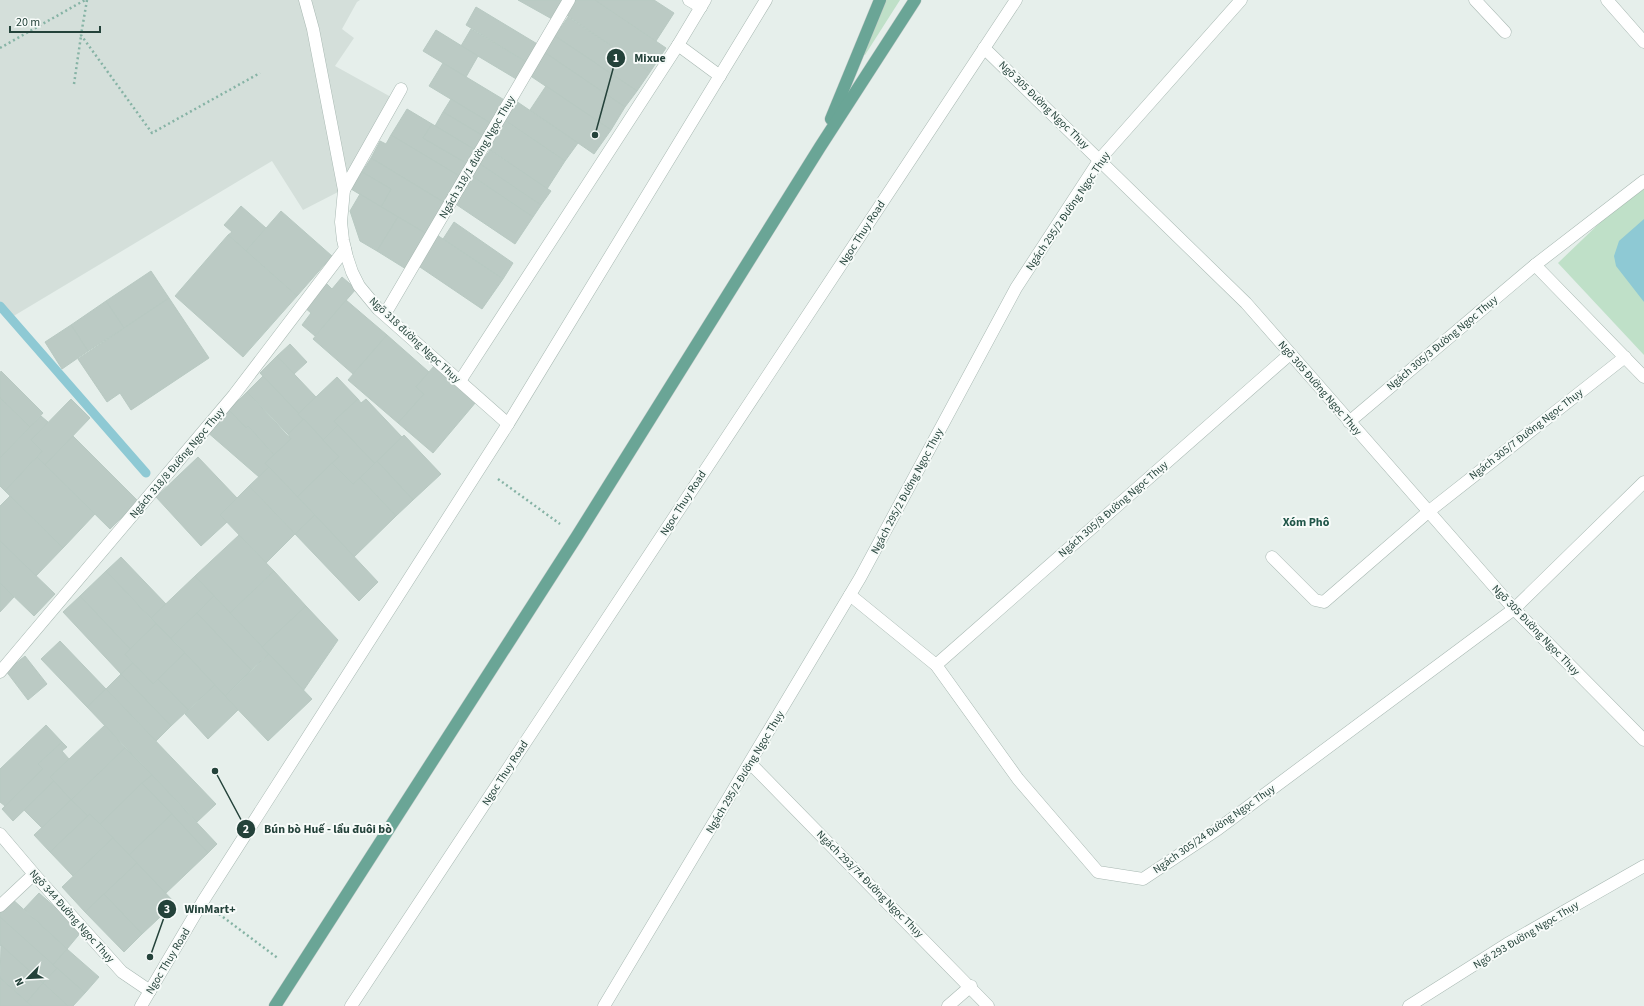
<svg xmlns="http://www.w3.org/2000/svg" width="1644" height="1006" viewBox="0 0 1644 1006" font-family="'Source Sans 3',sans-serif">
<rect width="100%" height="100%" fill="#e6efeb"/>
<polygon fill="#d4dfda" points="0,0 360,0 357,2 342,29 354,38 335,66 391,97 338,192 303,210 272,161 12,317 0,301"/>
<g fill="#bfe0c8">
<polygon points="885,0 900,0 865,55 862,55"/>
<polygon points="1644,189 1644,355 1558,263 1609,214"/>
</g>
<polygon fill="#8ec9d4" points="1644,219 1644,302 1616,266 1614,256 1619,241"/>
<g fill="none" stroke-linecap="round" stroke-linejoin="round">
<polyline stroke="#8ec9d4" stroke-width="9" points="0,306 146,473"/>
</g>
<g fill="#bbcac4" stroke="#b8c9c2">
<polygon points="518,0 560,0 562,1 552,19"/>
<polygon points="570,0 595,0 666,48 650,72 562,12"/>
<polygon points="595,0 654,0 674,13 656,41"/>
<polygon points="476,7 539,45 528,63 466,25"/>
<polygon points="568,17 650,72 637,91 555,36"/>
<polygon points="471,29 528,63 518,80 461,46"/>
<polygon points="436,30 478,56 466,77 423,51"/>
<polygon points="555,36 637,91 625,107 544,52"/>
<polygon points="544,52 625,107 611,130 529,75"/>
<polygon points="443,63 506,101 492,124 429,86"/>
<polygon points="546,86 611,130 594,154 530,110"/>
<polygon points="451,99 492,124 485,137 443,112"/>
<polygon points="516,101 578,143 565,161 503,119"/>
<polygon points="407,109 432,124 423,138 468,164 461,177 391,135"/>
<polygon points="443,112 485,137 477,151 435,126"/>
<polygon points="503,119 565,161 547,189 485,146"/>
<polygon points="432,124 477,151 468,164 423,138"/>
<polygon points="391,135 461,177 445,203 371,158 380,141 386,144"/>
<polygon points="490,150 551,191 541,205 480,164"/>
<polygon points="371,158 445,203 427,234 381,207 391,189 362,172"/>
<polygon points="480,164 541,205 533,217 472,176"/>
<polygon points="362,172 391,189 381,207 351,189"/>
<polygon points="472,176 533,217 515,244 454,203"/>
<polygon points="360,194 398,217 377,251 360,241 350,211"/>
<polygon points="241,206 266,228 246,251 228,235 232,232 224,225"/>
<polygon points="281,211 332,256 297,296 246,251"/>
<polygon points="398,217 427,234 406,269 377,251"/>
<polygon points="454,222 513,263 503,279 443,239"/>
<polygon points="228,235 297,296 243,357 175,296"/>
<polygon points="437,235 503,279 482,309 417,265"/>
<polygon points="151,271 169,298 124,328 106,301"/>
<polygon points="342,277 356,289 315,336 302,325 311,313 304,307 325,282 332,289"/>
<polygon points="169,298 209,358 131,410 120,393 107,402 78,359"/>
<polygon points="346,300 387,335 353,374 313,339"/>
<polygon points="106,301 124,328 88,351 71,325"/>
<polygon points="71,325 88,351 62,369 45,342"/>
<polygon points="387,335 429,372 416,387 424,394 398,423 348,380"/>
<polygon points="290,344 307,362 294,374 277,356"/>
<polygon points="277,356 316,397 298,414 260,373"/>
<polygon points="434,366 476,402 433,453 398,423 424,394 416,387"/>
<polygon points="1,371 43,413 30,427 0,398 0,373"/>
<polygon points="263,376 304,419 288,434 247,392"/>
<polygon points="337,377 358,399 334,421 338,425 323,440 298,414"/>
<polygon points="247,392 291,439 274,455 248,426 246,428 229,410"/>
<polygon points="0,398 30,427 0,458"/>
<polygon points="71,399 90,418 45,465 37,457 42,451 31,440"/>
<polygon points="358,399 361,403 366,399 402,437 375,464 334,421"/>
<polygon points="229,410 246,428 248,426 274,455 265,463 269,467 259,477 206,431"/>
<polygon points="41,416 48,422 31,440 42,451 5,491 0,486 0,458"/>
<polygon points="304,419 339,457 297,497 265,463 291,439 288,434"/>
<polygon points="338,425 375,464 353,484 332,463 339,457 323,440"/>
<polygon points="404,435 441,474 413,500 377,461"/>
<polygon points="73,436 138,501 110,529 45,465"/>
<polygon points="37,457 95,514 63,548 5,491"/>
<polygon points="198,457 237,498 220,515 227,522 201,546 156,497"/>
<polygon points="377,461 413,500 396,516 360,478"/>
<polygon points="332,463 353,484 360,478 396,516 354,557 297,497"/>
<polygon points="269,467 315,515 295,534 249,486"/>
<polygon points="249,486 295,534 266,563 220,515"/>
<polygon points="10,496 63,548 36,576 0,541 0,506"/>
<polygon points="315,515 378,582 359,601 295,534"/>
<polygon points="239,535 274,571 230,613 195,576"/>
<polygon points="0,541 55,594 34,616 0,583"/>
<polygon points="121,557 166,604 151,618 106,571"/>
<polygon points="106,571 156,624 130,649 80,596"/>
<polygon points="274,571 306,606 262,647 230,613"/>
<polygon points="195,576 214,596 171,638 151,618"/>
<polygon points="0,583 14,597 0,612"/>
<polygon points="80,596 130,649 125,654 133,663 121,674 63,612"/>
<polygon points="214,596 269,654 251,670 197,613"/>
<polygon points="306,606 338,640 303,691 262,647"/>
<polygon points="197,613 251,670 225,696 171,638"/>
<polygon points="156,624 185,653 153,684 125,654"/>
<polygon points="60,641 106,689 87,707 41,659"/>
<polygon points="185,653 215,685 188,710 158,679"/>
<polygon points="269,654 312,699 268,741 225,696"/>
<polygon points="25,656 47,684 28,700 6,671"/>
<polygon points="133,663 153,684 158,679 188,710 171,726 121,674"/>
<polygon points="121,674 171,726 156,741 106,689"/>
<polygon points="215,685 238,710 208,739 185,714"/>
<polygon points="106,689 216,804 197,822 87,707"/>
<polygon points="46,725 62,742 38,764 43,769 5,806 0,802 0,769"/>
<polygon points="105,725 125,748 71,800 50,777"/>
<polygon points="62,742 67,747 62,751 69,759 50,777 54,781 13,821 2,809 43,769 38,764"/>
<polygon points="125,748 152,775 100,824 90,814 88,816 71,800"/>
<polygon points="152,775 217,844 208,853 142,783"/>
<polygon points="54,781 71,800 42,828 24,810"/>
<polygon points="142,783 172,814 129,855 100,824"/>
<polygon points="71,800 88,816 50,852 34,835"/>
<polygon points="90,814 113,838 73,876 50,852"/>
<polygon points="172,814 208,853 165,894 129,855"/>
<polygon points="113,838 137,863 85,912 62,887"/>
<polygon points="137,863 175,903 142,934 104,894"/>
<polygon points="39,893 82,931 67,949 24,909"/>
<polygon points="104,894 142,934 124,952 85,912"/>
<polygon points="10,897 67,949 53,965 0,917 0,908"/>
<polygon points="0,917 57,968 43,983 0,945"/>
<polygon points="1,945 43,983 27,1002 0,978"/>
<polygon points="67,949 99,977 85,993 53,965"/>
<polygon points="57,968 85,993 73,1006 68,1006 43,983"/>
<polygon points="0,978 27,1002 32,1006 0,1006"/>
<polygon points="43,983 68,1006 32,1006 27,1002"/>
</g>
<g fill="none" stroke-linecap="round" stroke-linejoin="round">
<defs>
<g id="minor">
<polyline points="305,0 313,29 344,190"/>
<polyline points="689,0 701,7"/>
<polyline points="1475,0 1505,32"/>
<polyline points="1607,0 1644,42"/>
<polyline points="678,45 720,76"/>
<polyline points="984,48 1246,303 1514,609 1644,740"/>
<polyline points="401,89 344,190 341,222 343,240 347,257 352,272 359,286 378,309 508,424"/>
<polyline points="1535,265 1644,377"/>
<polyline points="385,314 569,0"/>
<polyline points="460,381 678,45 705,0"/>
<polyline points="1349,422 1535,265 1644,181"/>
<polyline points="1272,557 1315,600 1324,602 1428,512 1625,357"/>
<polyline points="850,595 936,665 1018,779 1098,872 1143,879 1218,829 1514,609 1644,482"/>
<polyline points="936,665 1290,354"/>
<polyline points="0,672 234,395 345,249"/>
<polyline points="750,763 988,1006"/>
<polyline points="0,834 34,874 122,972 150,991"/>
<polyline points="0,906 34,874"/>
<polyline points="141,1006 203,901 508,424 766,0"/>
<polyline points="351,1006 1016,0"/>
<polyline points="604,1006 860,578 1016,288 1100,159 1241,0"/>
<polyline points="948,1006 971,986"/>
<polyline points="1409,1006 1507,944 1644,866"/>
</g>
<g id="major">
<polyline points="831,119 880,0"/>
<polyline points="275,1006 577,536 820,147 915,0"/>
</g>
</defs>
<use href="#minor" stroke="#a8b8b2" stroke-width="13"/>
<use href="#major" stroke="#c2cac8" stroke-width="13"/>
<g stroke="#86b3a5" stroke-width="2.5" stroke-dasharray="2 3" stroke-linecap="butt">
<polyline points="87,0 81,35 152,133 260,73"/>
<polyline points="0,48 85,0"/>
<polyline points="74,84 81,36"/>
<polyline points="498,479 560,524"/>
<polyline points="219,914 279,959"/>
</g>
<use href="#minor" stroke="#fff" stroke-width="12"/>
<use href="#major" stroke="#6aa596" stroke-width="12"/>
</g>
<g text-anchor="middle" dominant-baseline="central" stroke-width="4" stroke-linejoin="round" paint-order="stroke">
<g font-size="11" fill="#24423a" stroke="#f7fbf9">
<text transform="translate(1044 105) rotate(44)">Ngõ 305 Đường Ngọc Thụy</text>
<text transform="translate(477 157) rotate(-60)">Ngách 318/1 đường Ngọc Thụy</text>
<text transform="translate(1068 211) rotate(-56)">Ngách 295/2 Đường Ngọc Thụy</text>
<text transform="translate(862 233) rotate(-57)">Ngoc Thuy Road</text>
<text transform="translate(415 340) rotate(43)">Ngõ 318 đường Ngọc Thụy</text>
<text transform="translate(1442 343) rotate(-40)">Ngách 305/3 Đường Ngọc Thụy</text>
<text transform="translate(1320 388) rotate(49)">Ngõ 305 Đường Ngọc Thụy</text>
<text transform="translate(1526 434) rotate(-38)">Ngách 305/7 Đường Ngọc Thụy</text>
<text transform="translate(177 463) rotate(-50)">Ngách 318/8 Đường Ngọc Thụy</text>
<text transform="translate(907 491) rotate(-62)">Ngách 295/2 Đường Ngọc Thụy</text>
<text transform="translate(683 503) rotate(-57)">Ngoc Thuy Road</text>
<text transform="translate(1113 509) rotate(-41)">Ngách 305/8 Đường Ngọc Thụy</text>
<text transform="translate(1536 630) rotate(46)">Ngõ 305 Đường Ngọc Thụy</text>
<text transform="translate(745 772) rotate(-59)">Ngách 295/2 Đường Ngọc Thụy</text>
<text transform="translate(505 773) rotate(-57)">Ngoc Thuy Road</text>
<text transform="translate(1214 829) rotate(-35)">Ngách 305/24 Đường Ngọc Thụy</text>
<text transform="translate(870 884) rotate(45)">Ngách 293/74 Đường Ngọc Thụy</text>
<text transform="translate(72 916) rotate(48)">Ngõ 344 Đường Ngọc Thụy</text>
<text transform="translate(1526 935) rotate(-31)">Ngõ 293 Đường Ngọc Thụy</text>
<text transform="translate(168 961) rotate(-59)">Ngoc Thuy Road</text>
</g>
<g font-size="12" font-weight="bold" fill="#1f5548" stroke="#f7fbf9">
<text x="1306" y="522">Xóm Phô</text>
</g>
</g>
<path fill="none" stroke="#24423a" stroke-width="1.5" d="M595 135L616 58M215 771L246 829M150 957L167 909"/>
<g fill="#24423a" stroke="#f7fbf9" stroke-width="1.5">
<circle cx="595" cy="135" r="4"/>
<circle cx="215" cy="771" r="4"/>
<circle cx="150" cy="957" r="4"/>
<circle cx="616" cy="58" r="10"/>
<circle cx="246" cy="829" r="10"/>
<circle cx="167" cy="909" r="10"/>
</g>
<g font-size="12" text-anchor="middle" font-weight="bold" fill="#fff">
<text x="616" y="62">1</text>
<text x="246" y="833">2</text>
<text x="167" y="913">3</text>
</g>
<g font-size="12" text-anchor="middle" font-weight="bold" fill="#24423a" stroke="#f7fbf9" stroke-width="4" stroke-linejoin="round" paint-order="stroke">
<text x="650" y="62">Mixue</text>
<text x="328" y="833">Bún bò Huế - lẩu đuôi bò</text>
<text x="210" y="913">WinMart+</text>
</g>
<g transform="translate(28 978) rotate(246)" stroke="#f7fbf9" stroke-width="3" paint-order="stroke">
<path d="M0-3L7 15L0 10L-7 15Z" fill="#24423a"/>
<text y="-6" font-size="11" font-weight="bold" text-anchor="middle" fill="#24423a">N</text>
</g>
<path d="M10 26v6h90v-6" fill="none" stroke="#24423a" stroke-width="2"/>
<text x="16" y="26" font-size="12" fill="#24423a" stroke="#f7fbf9" stroke-width="3" paint-order="stroke">20 m</text>
</svg>
